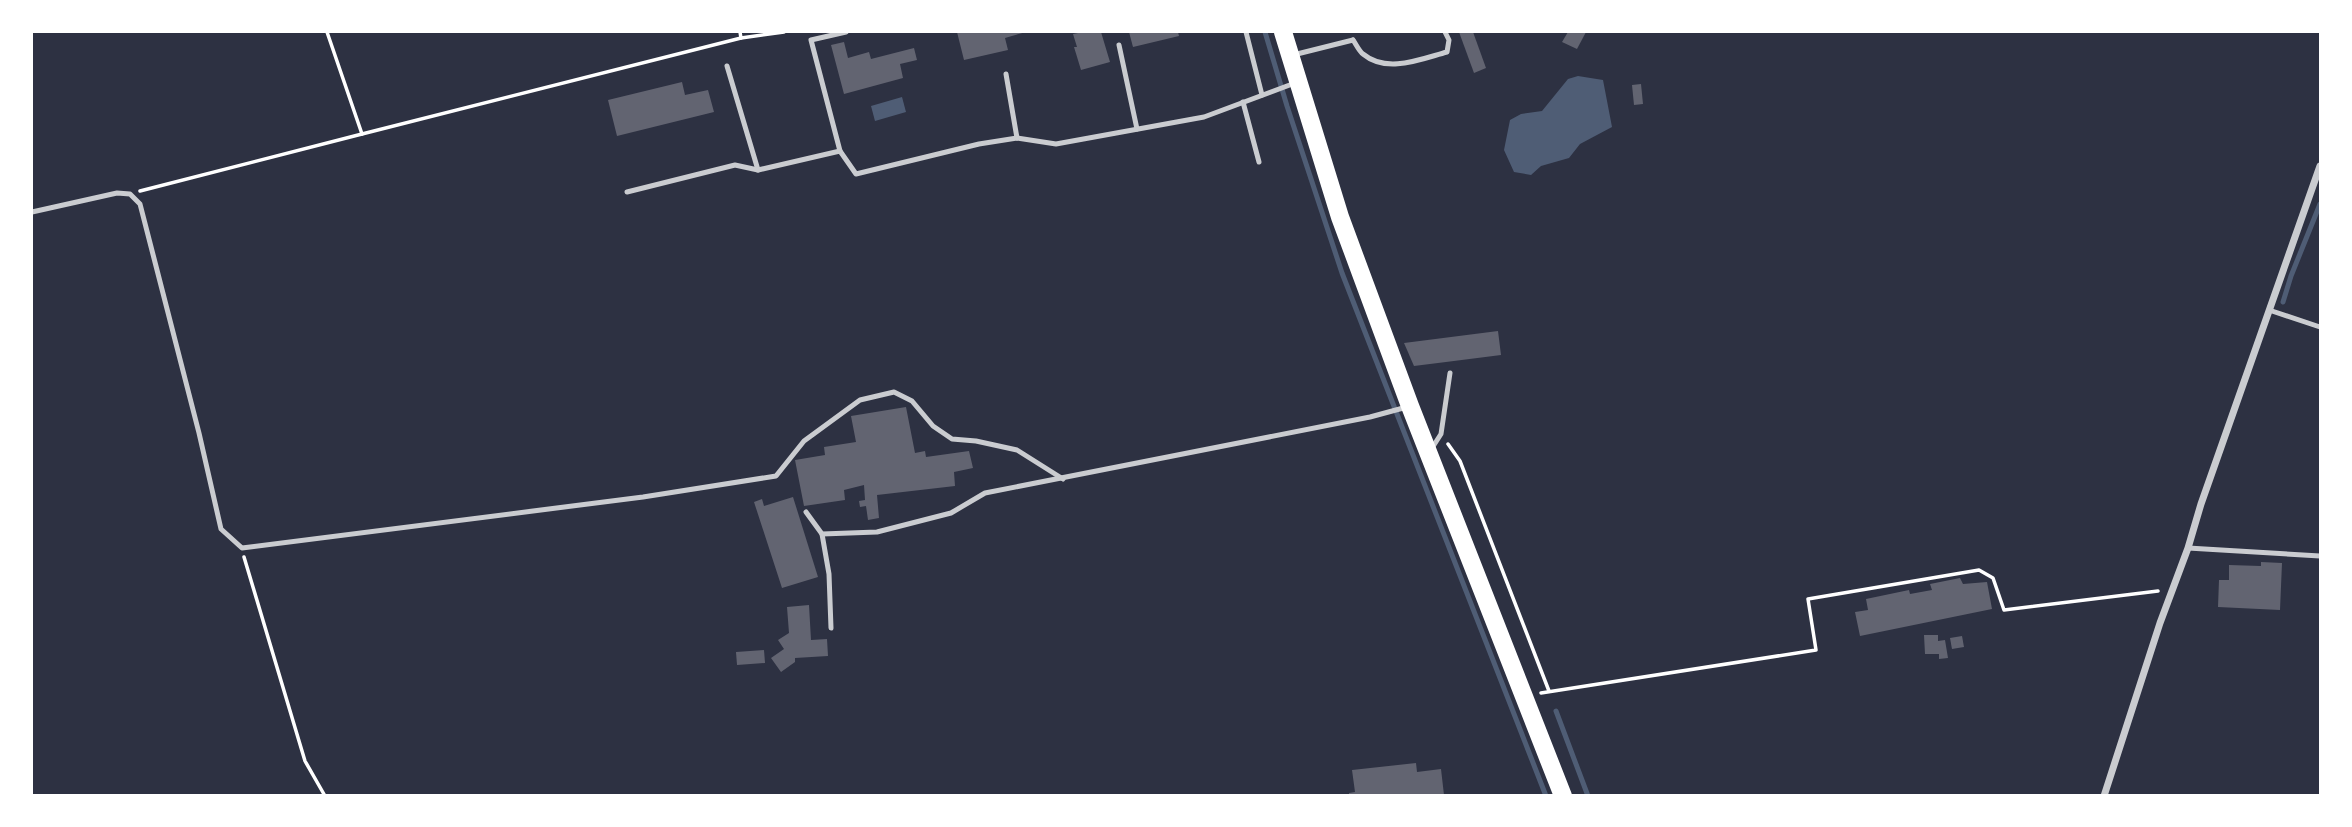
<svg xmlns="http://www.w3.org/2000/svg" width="2352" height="827" viewBox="0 0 2352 827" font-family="Commissioner,sans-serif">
<rect width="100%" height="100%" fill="#2d3142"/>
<g fill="#4f5d75">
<polygon points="1578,76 1603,80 1612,127 1580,144 1569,158 1541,166 1531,175 1514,172 1504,150 1510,120 1521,114 1542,111 1568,79"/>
<polygon points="902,97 906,112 875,121 871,106"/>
</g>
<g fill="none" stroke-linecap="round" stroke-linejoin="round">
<g stroke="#4f5d75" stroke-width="5">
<polyline points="1265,32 1287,106 1342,273 1546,796"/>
<polyline points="2283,302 2291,276 2320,204"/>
<polyline points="1556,711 1588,796"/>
</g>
</g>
<g fill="#626471">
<polygon points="957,32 1026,32 1005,38 1008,50 964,60"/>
<polygon points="1083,32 1101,32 1110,62 1081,70 1074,47 1077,47 1073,34"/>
<polygon points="1129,32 1178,32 1179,36 1133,47"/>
<polygon points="1459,32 1473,32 1486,68 1474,73"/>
<polygon points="1568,32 1586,32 1577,49 1562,42"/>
<polygon points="844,42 848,58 869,52 871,59 914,48 917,60 900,64 903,78 844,94 831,45"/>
<polygon points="682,82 685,95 708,90 714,112 617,136 608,100"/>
<polygon points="1641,84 1643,104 1634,105 1632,85"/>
<polygon points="1498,331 1501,355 1446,362 1414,366 1404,343"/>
<polygon points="906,407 915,453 925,451 926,457 969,451 973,468 954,472 955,486 877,495 879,518 868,520 866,506 860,507 859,501 865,500 864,485 844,490 845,500 804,506 795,460 825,455 824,447 856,442 851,416"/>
<polygon points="793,497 818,577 782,588 754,502 762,499 764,506"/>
<polygon points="2261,562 2282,563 2280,610 2218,607 2219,580 2229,580 2229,565 2261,566"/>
<polygon points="1960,578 1963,584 1987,582 1992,609 1860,636 1855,612 1868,610 1866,599 1909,590 1910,594 1932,590 1930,584"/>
<polygon points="809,605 811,640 827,639 828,656 795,658 795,662 781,672 771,658 784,649 778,640 789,633 787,607"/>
<polygon points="1924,635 1938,635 1938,641 1945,640 1948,658 1939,659 1939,654 1925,654"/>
<polygon points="1962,636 1964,647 1952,649 1950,638"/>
<polygon points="764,650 765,663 737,665 736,652"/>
<polygon points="1416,763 1417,772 1441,769 1444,795 1349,796 1349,793 1355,792 1352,770"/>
</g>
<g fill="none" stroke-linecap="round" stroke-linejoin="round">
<g stroke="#fff" stroke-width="3.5">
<polyline points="740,32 741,38 784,32"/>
<polyline points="362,134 741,38"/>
<polyline points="140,191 362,134 327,32"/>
<polyline points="1448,444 1460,461 1549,691"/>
<polyline points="244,557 305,761 325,796"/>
<polyline points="1541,693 1816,650 1808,599 1979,570 1993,578 2004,610 2158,591"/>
</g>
<g stroke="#caccd0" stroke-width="5">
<polyline points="1246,32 1262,95"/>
<path d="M1353,40C1356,44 1359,51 1363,54C1387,74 1421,59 1447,52L1449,40L1445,32"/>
<polyline points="1119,45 1137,129"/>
<polyline points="1293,55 1353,40"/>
<polyline points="727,66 758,170"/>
<polyline points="1006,74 1017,138"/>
<polyline points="1243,102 1259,162"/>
<polyline points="840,151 811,40 846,32"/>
<polyline points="627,192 735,165 758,170 840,151 856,174 979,144 1017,138 1056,144 1204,117 1295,83"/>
<polyline points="32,212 117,193 130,194 140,204 199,433 221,529 242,548 643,497 776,476 804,441 860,400 894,392 912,401 933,426 952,439 976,441 1017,450 1063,479"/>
<polyline points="2269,310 2320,327"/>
<polyline points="1432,448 1441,434 1450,373"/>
<polyline points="806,512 822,534 877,532 951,513 985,493 1370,417 1407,407"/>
<polyline points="822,534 829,574 831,628"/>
<polyline points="2188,548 2320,556"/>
</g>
<polyline stroke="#caccd0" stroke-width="7" points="2104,796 2160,623 2188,548 2201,504 2320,166"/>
<polyline stroke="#fff" stroke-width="18" points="1283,32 1340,217 1410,406 1563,796"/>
</g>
<rect width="2352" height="827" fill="none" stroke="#ffffff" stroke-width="66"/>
</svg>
